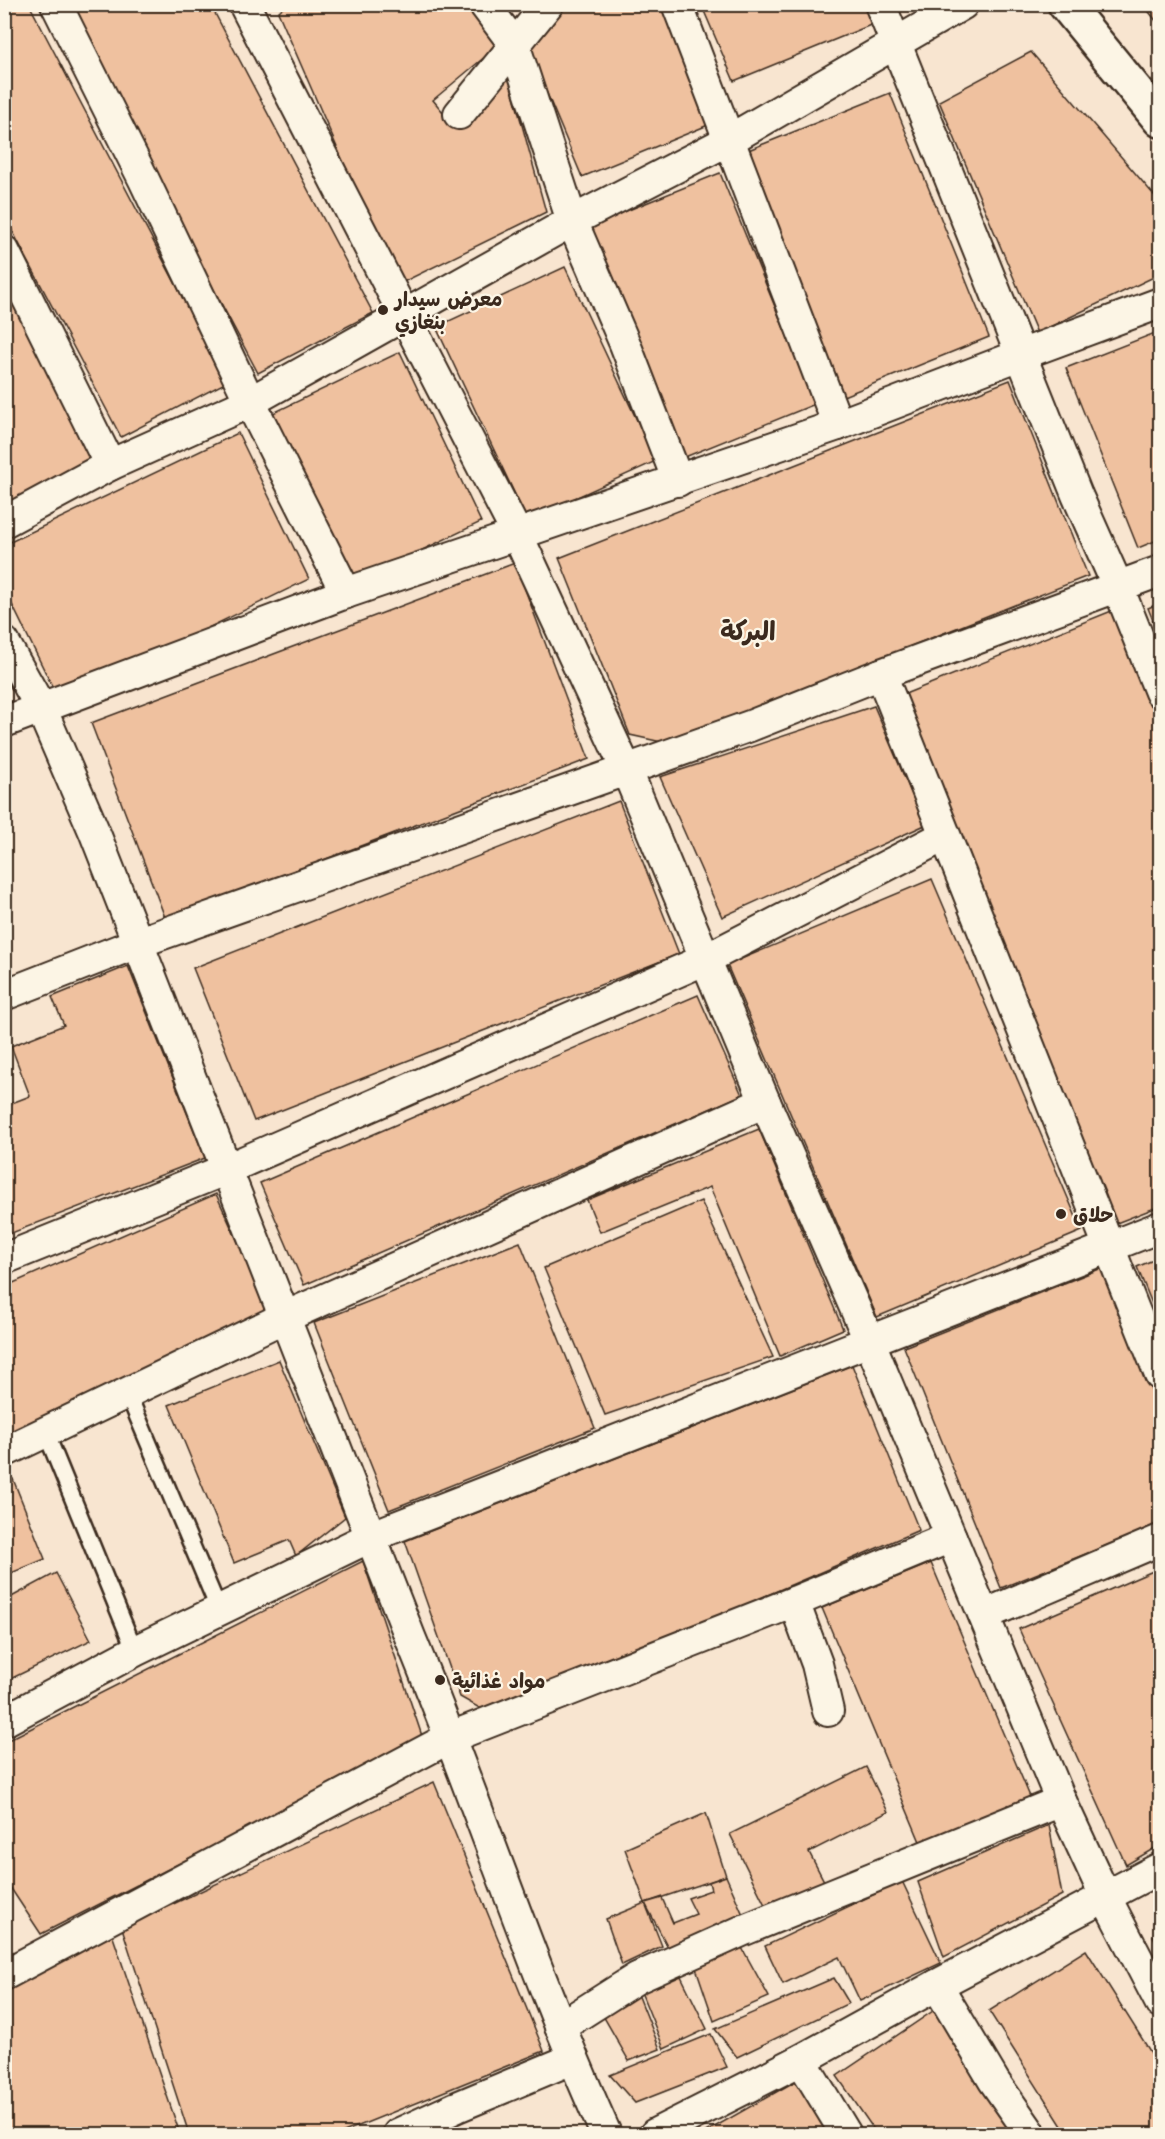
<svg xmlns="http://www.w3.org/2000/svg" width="1165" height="2139" viewBox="0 0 1165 2139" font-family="Mali,'Playpen Sans Arabic',sans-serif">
<rect width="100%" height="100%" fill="#f8e5d0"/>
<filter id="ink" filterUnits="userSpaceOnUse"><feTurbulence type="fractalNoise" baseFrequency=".0167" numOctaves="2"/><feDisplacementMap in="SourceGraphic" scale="12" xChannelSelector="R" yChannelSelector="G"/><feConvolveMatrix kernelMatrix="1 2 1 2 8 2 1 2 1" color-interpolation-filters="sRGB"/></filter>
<g filter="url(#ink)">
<g fill="#efc19f" stroke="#3b2a1e" stroke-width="1.5">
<polygon points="4,4 29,4 227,382 121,437 4,215"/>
<polygon points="63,4 210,4 373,313 258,373"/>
<polygon points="287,4 464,4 498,46 433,100 458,130 506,67 546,212 397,285 278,12"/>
<polygon points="569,4 664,4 713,123 582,177 528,48"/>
<polygon points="701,4 870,4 878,22 734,81"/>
<polygon points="1143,4 1160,4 1160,26"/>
<polygon points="1031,52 1160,202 1160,274 1037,333 939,101"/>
<polygon points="890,93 989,337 841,397 741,153"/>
<polygon points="720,173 815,404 685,457 589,226"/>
<polygon points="565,267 656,461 527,520 436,327"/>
<polygon points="4,288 98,458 4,509"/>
<polygon points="1160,331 1160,539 1138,548 1066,368"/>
<polygon points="400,352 481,522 351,584 269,415"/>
<polygon points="1010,380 1088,576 666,743 630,735 559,558"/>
<polygon points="238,433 309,579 59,700 4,588 4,545"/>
<polygon points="515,563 589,759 166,920 91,723"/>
<polygon points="1160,603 1160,638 1148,608"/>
<polygon points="1114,610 1160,725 1160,1206 1114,1224 900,696"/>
<polygon points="874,706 925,825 722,917 660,777"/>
<polygon points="619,801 679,954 254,1121 193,968"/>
<polygon points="932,879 1082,1231 877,1317 727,965"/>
<polygon points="128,966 205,1158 4,1236 4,1106 30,1096 11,1046 64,1025 52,997"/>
<polygon points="698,995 742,1095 304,1285 260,1183"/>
<polygon points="759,1129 843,1329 780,1356 710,1187 600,1232 587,1200"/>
<polygon points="216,1194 272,1317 4,1435 4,1287"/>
<polygon points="701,1201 773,1357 605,1415 544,1268"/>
<polygon points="520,1242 595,1428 389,1510 314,1323"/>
<polygon points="1160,1257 1160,1323 1137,1267"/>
<polygon points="1102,1268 1160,1412 1160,1524 1001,1588 904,1347"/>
<polygon points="279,1360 345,1517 296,1556 289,1540 234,1563 169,1405"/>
<polygon points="852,1365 919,1530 490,1714 460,1697 405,1541"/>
<polygon points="13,1479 45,1559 4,1576 4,1482"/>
<polygon points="363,1561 423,1739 41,1934 4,1878 4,1742"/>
<polygon points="931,1563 1031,1799 921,1844 822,1608"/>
<polygon points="1160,1568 1160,1845 1126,1865 1019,1629"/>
<polygon points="56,1573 91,1640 4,1682 4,1601"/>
<polygon points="866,1767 888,1812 809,1852 825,1883 768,1911 730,1834"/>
<polygon points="434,1782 544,2051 339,2134 189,2134 122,1928"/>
<polygon points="706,1813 726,1876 645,1903 625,1849"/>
<polygon points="1049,1825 1062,1895 944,1957 918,1882"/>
<polygon points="726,1876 744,1917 670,1951 645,1903 662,1898 673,1923 696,1914 688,1898 711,1890 709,1882"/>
<polygon points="902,1881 941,1963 860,2001 839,1957 783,1984 765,1946"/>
<polygon points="645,1903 662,1946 622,1965 606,1919"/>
<polygon points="110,1928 180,2134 4,2134 4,1989"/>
<polygon points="1160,1932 1160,1949 1153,1936"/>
<polygon points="741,1946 769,1997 714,2021 696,1968"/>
<polygon points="1086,1950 1160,2067 1160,2134 1067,2134 989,2011"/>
<polygon points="680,1974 707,2029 664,2049 641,1992"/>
<polygon points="834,1978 849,2003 737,2057 715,2029"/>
<polygon points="636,1989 660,2049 629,2061 597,2005"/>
<polygon points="939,2007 1027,2134 877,2134 837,2076"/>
<polygon points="711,2034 727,2067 635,2103 610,2075"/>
<polygon points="801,2078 838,2134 702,2134"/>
</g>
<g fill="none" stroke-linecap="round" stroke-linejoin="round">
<defs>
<g id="lane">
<polyline points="128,1394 219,1610"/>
<polyline points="46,1433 135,1651"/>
</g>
<g id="street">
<polyline points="56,4 144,180 250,402 346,593"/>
<polyline points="244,4 517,534 627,771 765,1102 869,1340 1061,1801 1106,1898 1160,2002"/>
<polyline points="484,4 514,44 572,221 625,344 678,481"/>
<polyline points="677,4 838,425"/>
<polyline points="880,4 1077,495 1118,587 1160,692"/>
<polyline points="459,114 548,4"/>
<polyline points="4,251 110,465"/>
<polyline points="4,522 110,465 250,402 572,221 729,140 963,4"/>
<path d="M4,642L41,708L94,831L410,1637C478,1802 533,1972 606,2134"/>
<polyline points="881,674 1160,1375"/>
<polyline points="4,722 346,593 838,425 1020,355 1160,303"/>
<polyline points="4,995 137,943 750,726 881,674 1160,571"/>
<polyline points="4,1259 227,1169 704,960 944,836"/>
<polyline points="4,1452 285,1317 765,1102"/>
<polyline points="794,1602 817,1664 828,1711"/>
<polyline points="984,1615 1160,1540"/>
<polyline points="4,1721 135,1651 370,1537 1160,1227"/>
<polyline points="4,1975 451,1737 794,1602 951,1537"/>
<polyline points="937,1985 994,2081 1031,2134"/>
<polyline points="560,2027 637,1978 744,1930 1061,1801"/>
<polyline points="801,2060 846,2134"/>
<polyline points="398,2134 457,2107 572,2059"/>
<polyline points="655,2134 801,2060 937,1985 1160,1868"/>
</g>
<polyline id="secondary" points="1065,4 1160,120"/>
</defs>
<use href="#lane" stroke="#3b2a1e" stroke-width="20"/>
<use href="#street" stroke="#3b2a1e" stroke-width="34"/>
<use href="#secondary" stroke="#3b2a1e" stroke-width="38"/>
<use href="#lane" stroke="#fcf5e5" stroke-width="15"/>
<use href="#street" stroke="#fcf5e5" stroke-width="30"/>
<use href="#secondary" stroke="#fcf5e5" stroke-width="33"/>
</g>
</g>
<g fill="#3b2a1e" stroke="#fcf5e5" stroke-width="2">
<circle cx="383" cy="310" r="6"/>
<circle cx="1061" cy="1214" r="6"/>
<circle cx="440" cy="1680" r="6"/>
</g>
<g text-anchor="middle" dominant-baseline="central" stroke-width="4.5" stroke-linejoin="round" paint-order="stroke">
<g font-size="20" font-weight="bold" fill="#3b2a1e" stroke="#fcf5e5" text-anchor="start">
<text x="395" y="298">معرض سيدار<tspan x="395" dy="23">بنغازي</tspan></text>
<text x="1073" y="1214">حلاق</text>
<text x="452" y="1680">مواد غذائية</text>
</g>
<g font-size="26" font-weight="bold" fill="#3b2a1e" stroke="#fcf5e5">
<text x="748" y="630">البركة</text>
</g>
</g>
<rect width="1165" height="2139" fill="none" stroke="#fcf5e5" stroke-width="24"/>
<rect x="12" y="12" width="1141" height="2115" fill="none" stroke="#3b2a1e" stroke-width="2" filter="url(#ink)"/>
</svg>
